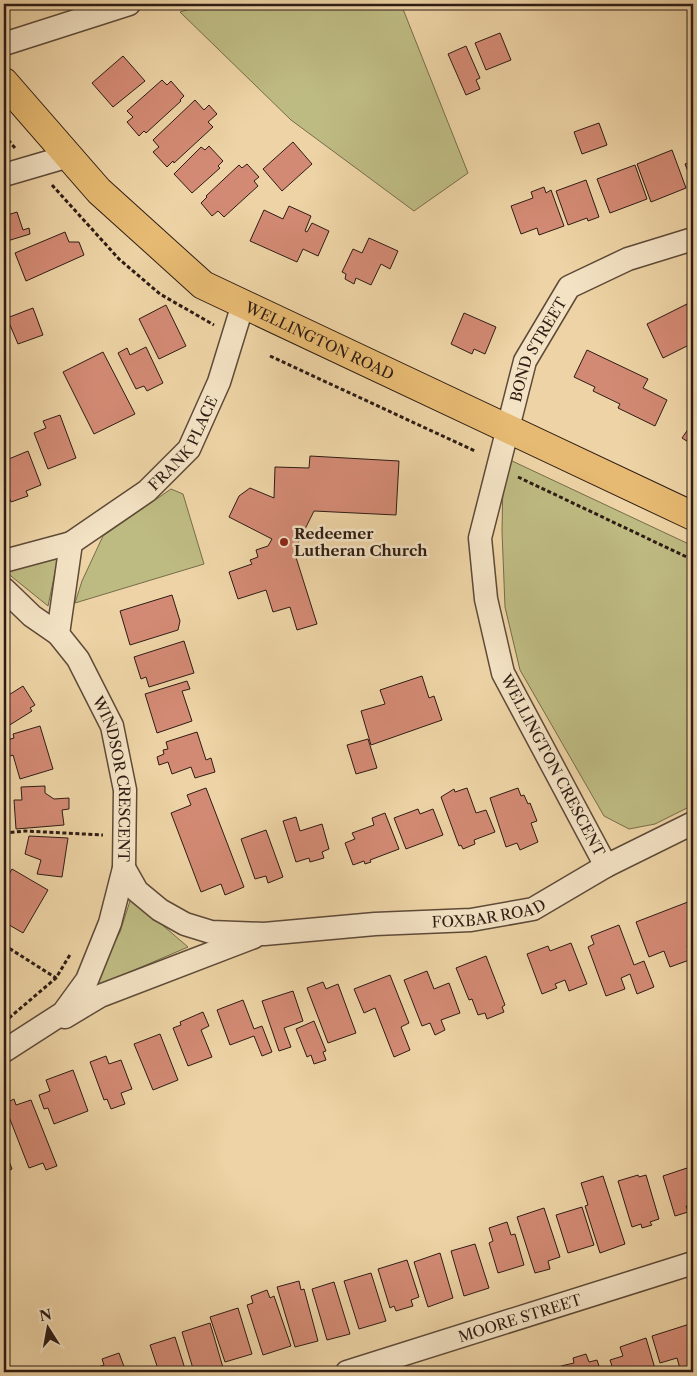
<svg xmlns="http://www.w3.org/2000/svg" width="697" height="1376" viewBox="0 0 697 1376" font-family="'Libre Caslon Text',serif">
<rect width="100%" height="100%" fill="#edd3a5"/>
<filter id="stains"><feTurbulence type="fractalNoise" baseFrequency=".004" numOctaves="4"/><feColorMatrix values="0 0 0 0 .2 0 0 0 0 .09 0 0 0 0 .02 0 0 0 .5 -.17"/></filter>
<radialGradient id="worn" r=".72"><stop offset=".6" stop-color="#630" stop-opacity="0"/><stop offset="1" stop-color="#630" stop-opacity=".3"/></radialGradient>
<g fill="#bebb82" stroke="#766c4b">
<polygon points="205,4 401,4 468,173 414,211 291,120 180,12"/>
<polygon points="510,460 693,546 693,805 655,824 629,829 604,816 520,670 505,607 502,531 503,479"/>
<polygon points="171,489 183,494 204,564 75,603 82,581 103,536"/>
<polygon points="58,558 48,606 6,572"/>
<polygon points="131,898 188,947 97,986 92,985 120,932"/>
</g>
<g fill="#d38a74" stroke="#2e1c14">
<polygon points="500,33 511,60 486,70 475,43"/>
<polygon points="466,46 480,78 476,80 480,89 466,95 448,54"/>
<polygon points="123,56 145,81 113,107 92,83"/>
<polygon points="162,80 167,85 171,81 184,96 180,100 181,101 146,133 144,131 139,136 127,122 133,117 127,111"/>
<polygon points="195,100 204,110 209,105 217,114 208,122 213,127 174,163 173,161 167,167 153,152 159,147 153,140"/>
<polygon points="599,123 607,145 582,154 574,132"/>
<polygon points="293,142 312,164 282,191 263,169"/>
<polygon points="209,146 223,161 218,166 220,168 192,193 174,174 201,147 205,150"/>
<polygon points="672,150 686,188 651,202 637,164"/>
<polygon points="693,161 693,184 685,164"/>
<polygon points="247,164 259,177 254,181 258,186 224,217 218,211 212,216 201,203 207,197 206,196 239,165 242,168"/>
<polygon points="635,165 647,199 610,213 597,179"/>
<polygon points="586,180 599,217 588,221 587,218 568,225 556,191"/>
<polygon points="544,187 546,193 551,190 564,226 539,235 537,228 521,234 511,206 533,198 531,192"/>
<polygon points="289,206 311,216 305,231 307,232 312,223 329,231 318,256 303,249 297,262 250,241 264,210 283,219"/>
<polygon points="17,212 23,230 29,228 30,234 4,242 4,216"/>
<polygon points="65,232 69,242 79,242 84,255 26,281 15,253"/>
<polygon points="369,238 398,251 390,269 381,264 371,285 356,278 354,284 345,279 346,274 342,272 353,249 362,253"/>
<polygon points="687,304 693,318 693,343 663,358 647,324"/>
<polygon points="166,305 186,346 159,359 139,319"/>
<polygon points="33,308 43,335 18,344 7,318"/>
<polygon points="464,313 496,327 485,354 474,349 472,354 451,344"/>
<polygon points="146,347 163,383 147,391 144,386 136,389 118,353 127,348 130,355"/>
<polygon points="587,350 648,379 643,388 667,400 655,426 618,408 620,404 593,391 595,387 574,377"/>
<polygon points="103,352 135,414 94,434 63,372"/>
<polygon points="60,415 76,458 48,469 34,433 46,428 43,421"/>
<polygon points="693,422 693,445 682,438"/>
<polygon points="28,451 41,485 26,491 28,496 11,502 9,497 4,499 4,461"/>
<polygon points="310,456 399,461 396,515 314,511 294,551 317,624 297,630 290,607 273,612 266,590 238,599 229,572 252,564 250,560 258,557 256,550 268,546 272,539 229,517 239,496 250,488 274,498 275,467 309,468"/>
<polygon points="172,595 180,621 178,630 130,645 120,611"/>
<polygon points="184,641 194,673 149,687 146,677 141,679 134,657"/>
<polygon points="422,676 429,698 434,696 442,720 371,745 361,711 385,704 380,690"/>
<polygon points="187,681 190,689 182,691 192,721 157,733 145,694"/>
<polygon points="23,686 35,705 30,708 32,711 5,728 4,698"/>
<polygon points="40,726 53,769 20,779 13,755 4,758 4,741 14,738 13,734"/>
<polygon points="197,732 206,760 211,758 215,772 195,778 191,767 172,774 168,762 159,765 157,757 164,754 163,750 168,749 166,742"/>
<polygon points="368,739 377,768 356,774 347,745"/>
<polygon points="45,786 45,793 54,799 69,798 69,809 62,810 64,825 16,829 14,800 22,800 21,787"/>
<polygon points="206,788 244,887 225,895 221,884 201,892 171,813 191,805 187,795"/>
<polygon points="467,788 476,813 486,810 495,832 474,840 475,844 463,849 461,845 459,846 441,797 454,789 455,792"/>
<polygon points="518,788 521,796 524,795 528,804 530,803 537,821 531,823 538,842 520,850 517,843 506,847 490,798"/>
<polygon points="418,809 420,814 433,809 443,835 406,849 394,818"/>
<polygon points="385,813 399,849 370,860 371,862 365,864 364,861 353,865 345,843 355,839 352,833 374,825 372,818"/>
<polygon points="296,817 300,831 322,824 329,849 322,852 324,858 310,862 309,858 296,862 283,821"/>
<polygon points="266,830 283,877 268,883 266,876 255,879 241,839"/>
<polygon points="29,836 68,838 62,877 37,874 41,860 25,854"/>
<polygon points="12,869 48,890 23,933 4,922 4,883"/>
<polygon points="693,900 693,944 687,946 692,959 670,967 664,951 649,957 636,922"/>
<polygon points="619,925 634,965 644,961 654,987 637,994 630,974 621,978 625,989 606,996 588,947 594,944 591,936"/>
<polygon points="571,943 587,984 569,991 565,980 555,984 557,988 542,994 527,954 548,946 550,951"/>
<polygon points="486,956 505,1005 502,1007 504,1012 487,1019 485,1013 478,1015 472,999 469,1000 456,968"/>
<polygon points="427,971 434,989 449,983 460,1013 441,1020 445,1030 435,1035 430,1023 422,1026 404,980"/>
<polygon points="390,975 409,1023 401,1027 410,1050 394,1057 375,1008 364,1013 354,989"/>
<polygon points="323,982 326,989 338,984 356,1033 328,1043 307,988"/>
<polygon points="293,991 303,1021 284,1028 291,1047 279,1051 262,1001"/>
<polygon points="243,1000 254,1029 262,1026 272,1052 262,1056 254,1036 230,1045 217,1010"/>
<polygon points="203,1012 209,1026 201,1030 212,1057 188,1066 173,1028 181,1025 180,1022"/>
<polygon points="314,1021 326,1051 323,1052 326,1060 314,1064 311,1055 307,1057 296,1029"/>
<polygon points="160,1034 178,1080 153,1090 134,1044"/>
<polygon points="106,1056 109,1064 121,1060 132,1089 121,1093 125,1104 111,1109 107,1099 104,1100 90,1062"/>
<polygon points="73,1070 88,1111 54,1124 48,1108 44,1109 39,1095 50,1091 46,1080"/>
<polygon points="14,1099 16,1105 31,1100 57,1166 46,1170 43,1163 29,1168 4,1104"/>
<polygon points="4,1148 12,1169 4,1173"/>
<polygon points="687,1168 693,1188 693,1204 686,1206 688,1212 675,1216 663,1176"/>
<polygon points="638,1175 639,1177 646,1175 659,1219 650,1222 652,1225 642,1228 641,1224 632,1227 618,1181"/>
<polygon points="603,1176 625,1244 600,1253 585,1206 588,1205 581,1183"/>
<polygon points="582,1207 594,1245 568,1253 556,1215"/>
<polygon points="544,1208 560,1257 548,1261 550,1269 535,1273 517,1217"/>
<polygon points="507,1222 511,1235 515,1234 524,1265 498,1273 489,1243 493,1241 489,1228"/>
<polygon points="475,1244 489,1288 464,1296 451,1251"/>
<polygon points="440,1253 453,1298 428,1307 414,1262"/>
<polygon points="407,1260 419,1297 411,1300 413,1306 396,1311 394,1306 390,1308 378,1269"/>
<polygon points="371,1273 386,1321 359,1329 344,1281"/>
<polygon points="299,1281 301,1290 304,1289 318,1341 295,1347 277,1287"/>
<polygon points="334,1282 350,1334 327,1340 312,1289"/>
<polygon points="267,1290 270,1298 274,1296 291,1346 263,1355 247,1305 253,1303 251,1296"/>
<polygon points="238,1308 252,1354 225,1362 210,1317"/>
<polygon points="210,1323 224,1371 194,1372 182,1332"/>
<polygon points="693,1323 693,1372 681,1372 677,1358 660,1363 652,1336"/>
<polygon points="175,1337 186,1372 159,1372 150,1345"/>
<polygon points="646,1338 656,1372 614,1372 610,1360 623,1356 620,1347"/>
<polygon points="119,1353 126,1372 97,1372 95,1368 104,1365 102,1359"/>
<polygon points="586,1354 589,1362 597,1360 601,1372 563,1372 561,1366 574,1363 573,1358"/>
</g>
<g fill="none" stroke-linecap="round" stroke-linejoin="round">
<defs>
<g id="minor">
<polyline points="4,44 129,4"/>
<polyline points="4,175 69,156"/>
<polyline points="4,561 71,543"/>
<path id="s1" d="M4,589L32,616L58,634L78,659L112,726L125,790L124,868L110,923L87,980L63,1013L4,1051"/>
<path id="s2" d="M58,634L71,543L147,491L189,449L219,382L243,304"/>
<path id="s3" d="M606,866L503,673L486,599L480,538L525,361L569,287L628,259L693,239"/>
<path id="s4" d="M124,868L137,891L160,910L185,924L211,932L264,934L375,924L471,920L533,909L606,866L693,823"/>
<polyline points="65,1017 100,996 254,937"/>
<path id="s5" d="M347,1372L693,1263"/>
</g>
<g id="major">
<path id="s6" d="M4,82L99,191L203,285L693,516"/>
</g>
</defs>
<use href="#minor" stroke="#5e4a38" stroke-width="25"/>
<use href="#major" stroke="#2e1c14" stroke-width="30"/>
<g stroke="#2e1c14" stroke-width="3" stroke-dasharray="4 2.5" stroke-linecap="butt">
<polyline points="4,135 15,148"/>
<polyline points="52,185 119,259 160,294 214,325"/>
<polyline points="270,356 475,451"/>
<polyline points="518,477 693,560"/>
<polyline points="4,833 25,831 103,835"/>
<polyline points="4,945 56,978"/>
<polyline points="9,1018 56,978 71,953"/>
</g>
<use href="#minor" stroke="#f3e2c4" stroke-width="22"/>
<use href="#major" stroke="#e6ba72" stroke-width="28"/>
</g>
<circle fill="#8f2418" stroke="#f3e2c4" stroke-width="2" cx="284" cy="542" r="5"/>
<g text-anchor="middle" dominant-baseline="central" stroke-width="5" stroke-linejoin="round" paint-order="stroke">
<g font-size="15" fill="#2e1c14" stroke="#f3e2c4">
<text stroke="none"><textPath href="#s6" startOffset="414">WELLINGTON ROAD</textPath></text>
<text stroke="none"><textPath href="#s3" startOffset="554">BOND STREET</textPath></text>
<text stroke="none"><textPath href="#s2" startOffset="245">FRANK PLACE</textPath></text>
<text transform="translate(553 765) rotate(62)">WELLINGTON CRESCENT</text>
<text stroke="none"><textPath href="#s1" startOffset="230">WINDSOR CRESCENT</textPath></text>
<text stroke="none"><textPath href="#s4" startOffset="391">FOXBAR ROAD</textPath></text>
<text stroke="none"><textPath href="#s5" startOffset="181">MOORE STREET</textPath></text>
</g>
<g font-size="15" font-weight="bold" fill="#2e1c14" stroke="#f3e2c4" text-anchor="start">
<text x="294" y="533">Redeemer<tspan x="294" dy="17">Lutheran Church</tspan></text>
</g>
</g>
<rect width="697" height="1376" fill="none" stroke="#edd3a5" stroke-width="20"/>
<rect x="5" y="5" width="687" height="1366" fill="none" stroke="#2e1c14" stroke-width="2.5"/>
<rect x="10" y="10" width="677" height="1356" fill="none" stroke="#2e1c14"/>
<g transform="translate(48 1328) rotate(349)" stroke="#f3e2c4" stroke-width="4" paint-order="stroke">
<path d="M0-4L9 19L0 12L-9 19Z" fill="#2e1c14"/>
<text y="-8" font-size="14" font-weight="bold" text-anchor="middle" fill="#2e1c14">N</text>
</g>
<rect width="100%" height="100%" filter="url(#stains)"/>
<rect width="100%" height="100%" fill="url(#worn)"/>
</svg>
